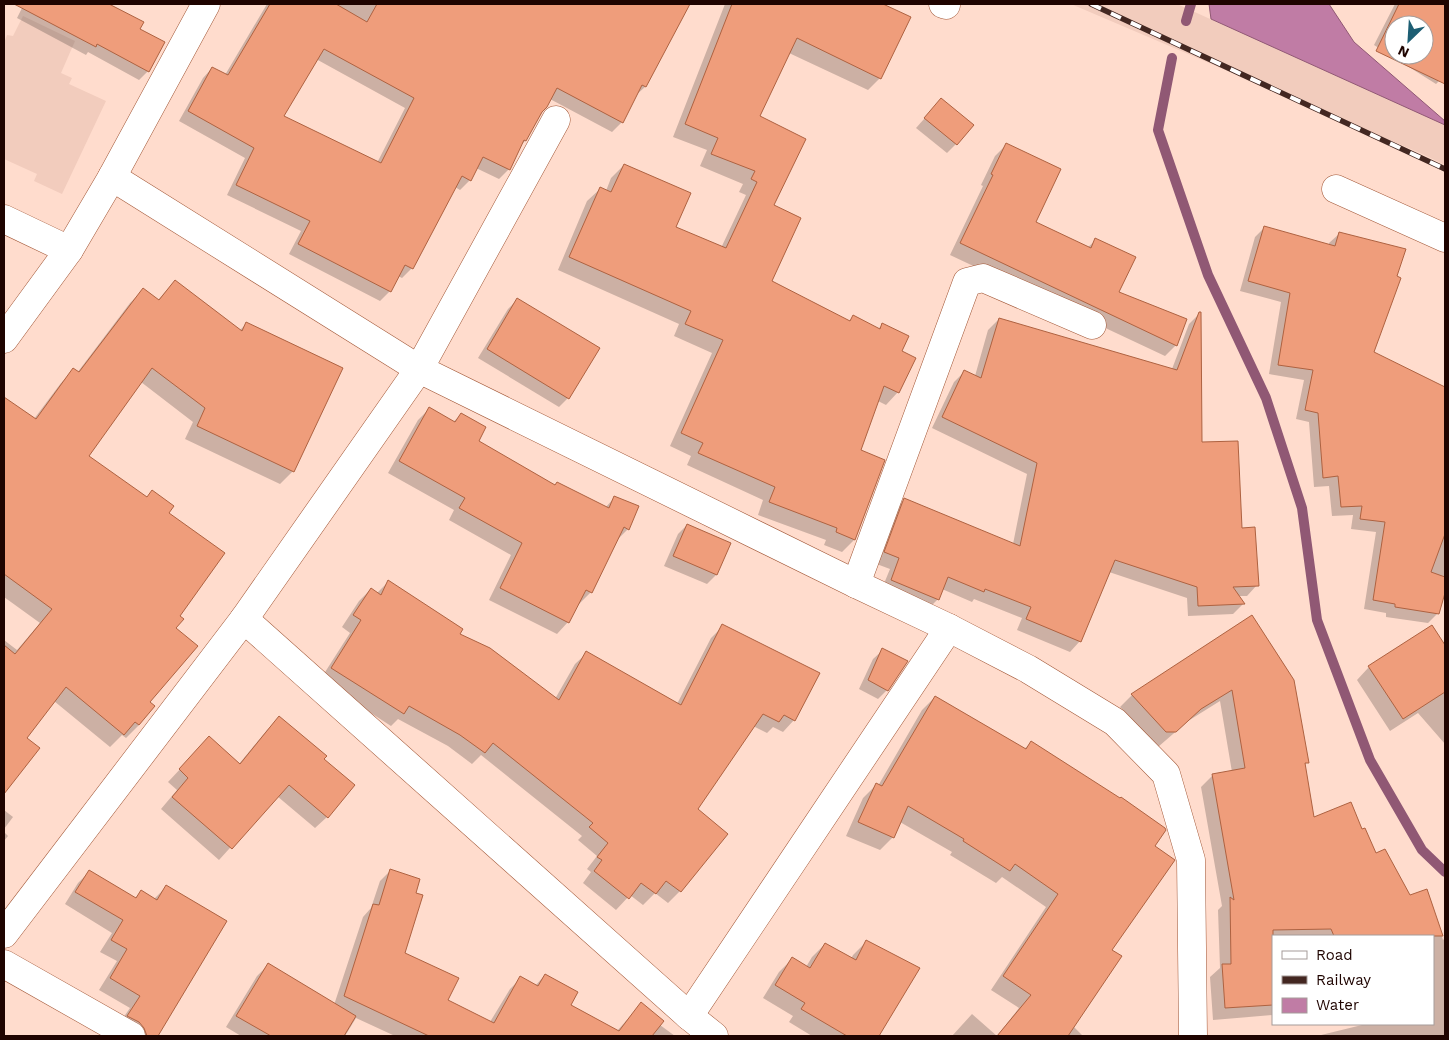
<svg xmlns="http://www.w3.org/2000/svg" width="1449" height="1040" viewBox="0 0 1449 1040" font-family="'Work Sans',sans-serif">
<rect width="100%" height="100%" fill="#ffdccd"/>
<g fill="#f2ccbd">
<polygon points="1071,4 1177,4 1445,125 1445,165 1420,153"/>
<polygon points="23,16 75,41 61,73 72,78 69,84 106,101 62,194 34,181 37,174 4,159 4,43 7,35 13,36"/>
</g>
<polygon fill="#c07ca5" stroke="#905874" points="1209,4 1329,4 1354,42 1445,121 1445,125 1211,19"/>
<g fill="#0003" fill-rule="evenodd">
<polygon points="24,4 106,4 142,22 139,30 148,71 139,80 88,52 86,55 17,18"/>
<path d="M267,4H688L645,87L635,96L622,122L612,132L550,99L525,141L520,146L509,169L499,179L476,168L470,180L460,190L455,187L412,268L402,278L398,276L390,291L380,301L289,254L301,231L227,195L245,158L179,121L203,78L212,68L225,75ZM316,59L405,108L377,163L282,117Z"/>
<polygon points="725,4 880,4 909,18 880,78 868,90 789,53 758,117 772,206 770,281 848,322 853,317 878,329 882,325 900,352 898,392 886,405 878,401 859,451 854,540 842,552 824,545 826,540 758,515 763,500 687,465 691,456 670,446 712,353 674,336 679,324 558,270 587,201 600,189 606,191 611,178 624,165 674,227 721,248 746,195 739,192 743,184 700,166 707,150 673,137"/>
<path d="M1395,4H1434L1421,23L1445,36V80L1442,78L1436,84L1374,45ZM1394,25H1424V55H1394Z"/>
<polygon points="941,100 956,144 947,153 916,128"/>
<polygon points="1006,145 1034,223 1087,248 1096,240 1118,293 1176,345 1165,356 950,255 983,186 981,185 995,156"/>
<polygon points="1265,227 1329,246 1329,243 1339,234 1373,353 1445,389 1445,589 1438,613 1428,623 1386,617 1386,613 1364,609 1376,532 1351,529 1353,515 1332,516 1329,486 1314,487 1309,422 1296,419 1304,380 1269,374 1281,302 1240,291 1255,237"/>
<polygon points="175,281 240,330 246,324 293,471 280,484 185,439 193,422 141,382 88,456 146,498 152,492 167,513 178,616 175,628 149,702 139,725 126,738 122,735 110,747 54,701 25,739 38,749 4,792 4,640 17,650 40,623 4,597 4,406 8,402 34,419 61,383 74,370 77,373 130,303 143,290 158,300"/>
<polygon points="517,300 568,398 559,407 478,358 508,309"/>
<polygon points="1200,313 1201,444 1241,529 1257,585 1247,596 1238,596 1243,604 1233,614 1188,616 1187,598 1109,572 1080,641 1070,652 1017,630 1022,618 974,599 972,602 942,589 938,599 927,610 881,591 890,569 874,563 894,511 904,500 1013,544 1027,474 932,428 954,382 965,371 975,376 988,330 999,319 1172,369 1189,324"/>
<polygon points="429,409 453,422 461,415 477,442 555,486 605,508 615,497 628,529 617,540 591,592 579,604 578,603 568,622 557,634 489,600 511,555 449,520 454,510 388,473 418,420"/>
<polygon points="687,525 716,575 707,584 664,566 678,534"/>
<polygon points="388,582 458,634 555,699 575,664 587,653 677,704 711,638 723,626 794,720 783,732 773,727 767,733 753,726 697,810 727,834 680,891 668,903 655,893 643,905 630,895 616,910 583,883 591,872 587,869 597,856 578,840 582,836 481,755 472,764 448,746 398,719 391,726 320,680 350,633 342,627 359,601 371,589 377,593"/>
<polygon points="1252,617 1307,762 1304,765 1313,819 1361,831 1375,854 1409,897 1427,891 1443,940 1445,938 1445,1036 1317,1036 1366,1024 1433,1024 1433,936 1273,936 1273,1015 1213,1020 1210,977 1220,968 1218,910 1222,906 1201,787 1213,775 1232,772 1220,701 1188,721 1158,747 1120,707 1132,695"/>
<polygon points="1432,627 1445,647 1445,744 1418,713 1390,731 1357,680 1369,667"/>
<polygon points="883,650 887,690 878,699 859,689 873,659"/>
<polygon points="935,697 1024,749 1031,743 1153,847 1111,950 1073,1026 1083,1036 952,1036 972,1014 997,1036 1019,1008 991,990 1046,907 1002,877 996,883 950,855 952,852 900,822 893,837 880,850 846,836 863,798 876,785 878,786 922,710"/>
<polygon points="279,718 327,817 315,828 277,796 219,860 161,809 177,790 168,782 198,750 239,764 267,730"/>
<polygon points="4,810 13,817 4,829"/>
<polygon points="4,832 8,836 4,841"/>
<polygon points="391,870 414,893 403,954 447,1001 490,1022 510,989 521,978 535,986 545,975 569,1005 617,1031 641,1004 660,1025 675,1036 395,1036 356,1018 345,1036 241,1036 226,1027 257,976 268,965 334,1005 363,917 371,908 380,881"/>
<polygon points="89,872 134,899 141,892 154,899 166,887 225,922 156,1036 129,1036 116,1028 130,1008 99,990 117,961 100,952 112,933 65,904 78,883"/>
<polygon points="866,942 918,969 878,1036 812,1036 789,1022 793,1016 763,998 779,972 792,959 806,967 812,957 825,944 851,959 853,955"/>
</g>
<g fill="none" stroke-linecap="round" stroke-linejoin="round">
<g stroke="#905874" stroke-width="10">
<polyline points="1186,21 1191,4"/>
<polyline points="1172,58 1158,130 1208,275 1266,398 1302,508 1317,620 1370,760 1422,850 1445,872"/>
</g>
</g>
<g fill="#ef9d7b" stroke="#ae6241" fill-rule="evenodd">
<polygon points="14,4 109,4 144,22 140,29 165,42 149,72 97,44 96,47"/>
<path d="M270,4H336L367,22L377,4H690L646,87L642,85L623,123L557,88L547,107L542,112L526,141L524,140L510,170L483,157L471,181L462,176L413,269L405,265L391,292L298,244L310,221L236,185L254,148L188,111L212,67L228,75ZM324,49L414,98L381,163L284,116Z"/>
<polygon points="732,4 883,4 911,17 881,79 797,38 760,116 806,139 774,205 801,218 772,281 850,321 853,315 880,329 882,323 909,336 902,351 916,358 899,393 884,386 861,450 885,460 855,540 836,532 837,528 769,502 775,487 698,453 703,443 681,433 723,340 685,324 691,311 569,257 600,187 611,192 624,164 691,193 676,227 726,248 757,182 751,179 755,171 711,154 718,138 685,124"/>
<path d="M1399,4H1445V84L1376,51ZM1394,25H1424V55H1394Z"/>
<polygon points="941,98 974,125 957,145 924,118"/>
<polygon points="1006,143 1061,169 1036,222 1091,248 1095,238 1136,257 1119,292 1187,319 1177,346 960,243 993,175 991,174"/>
<polygon points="1264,226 1335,246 1339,232 1406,249 1397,276 1401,278 1374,352 1445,387 1445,534 1431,572 1445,577 1445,593 1439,614 1395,607 1395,604 1373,600 1385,522 1360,519 1362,506 1341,507 1338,476 1323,478 1318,413 1305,410 1313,370 1278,365 1290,293 1248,281"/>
<polygon points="175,280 242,331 246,322 343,368 294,472 197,426 205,408 152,368 89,456 147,497 152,490 174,506 169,513 225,553 180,616 184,619 176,628 198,646 150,702 155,706 139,725 135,722 124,735 66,687 27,738 40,748 4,794 4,645 15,654 52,609 4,574 4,397 36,419 73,368 79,372 143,288 159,300"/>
<polygon points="517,298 600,348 569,399 487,349"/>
<polygon points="1199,312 1201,312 1202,442 1238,441 1242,528 1255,527 1259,586 1233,587 1245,604 1198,606 1197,587 1115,560 1081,642 1026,619 1031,607 985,589 984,592 948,577 939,600 891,580 899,558 884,552 904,498 1020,546 1037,463 942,417 964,370 981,378 999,318 1177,370"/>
<polygon points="429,407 455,422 461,413 486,427 479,441 555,485 557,482 609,508 614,496 639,506 629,530 624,527 592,593 586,590 569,623 500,588 522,543 459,508 465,498 399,461"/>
<polygon points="687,524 731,543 717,575 673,556"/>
<polygon points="388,580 463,629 460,634 490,648 559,700 586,651 681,705 722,624 820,673 795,721 784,715 779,722 763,714 698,809 728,834 681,892 666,881 656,894 641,883 629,899 594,871 602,860 597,857 608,843 589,827 593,823 493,743 485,753 460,735 409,706 404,714 331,668 361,620 353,615 371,588 381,595"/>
<polygon points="1252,615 1294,680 1309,763 1305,763 1314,817 1351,802 1362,829 1365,828 1376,853 1385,849 1410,895 1427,889 1443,936 1334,936 1331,929 1273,930 1273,1005 1225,1008 1222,964 1231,964 1230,897 1234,900 1212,774 1245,768 1232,690 1201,709 1176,732 1166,732 1131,694"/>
<polygon points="1432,625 1445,645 1445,692 1403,719 1368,666"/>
<polygon points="882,648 908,661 888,691 868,680"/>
<polygon points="935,696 1026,749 1031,741 1120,798 1121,797 1165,828 1166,830 1155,846 1175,860 1112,950 1122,956 1068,1036 997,1036 1031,995 1003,976 1058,894 1015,864 1010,871 963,841 964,839 908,806 894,838 858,822 876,783 882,786"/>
<polygon points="279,716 327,756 324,759 355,785 328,818 289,785 232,849 172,797 188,778 179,769 209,736 240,764"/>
<polygon points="390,869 420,879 416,893 423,895 405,953 459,978 448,1000 494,1023 520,976 538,986 545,974 578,992 571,1005 619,1031 641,1002 664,1021 652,1036 429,1036 344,996 373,904 379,905"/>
<polygon points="89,870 136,898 141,890 157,900 166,885 227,921 158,1036 147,1036 144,1028 139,1022 127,1016 140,996 110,978 127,949 111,940 123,920 75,892"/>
<polygon points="866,940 920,968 879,1036 847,1036 801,1009 805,1003 775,985 792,957 810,968 825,943 856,960"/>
<polygon points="268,963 356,1016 344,1036 271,1036 236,1016"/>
</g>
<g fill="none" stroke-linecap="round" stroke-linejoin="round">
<defs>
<g id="minor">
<polyline points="943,4 946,5"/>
<polyline points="112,177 419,369 856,584 949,628 1028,669 1115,722 1166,774 1191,860 1193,1036"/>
<polyline points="1336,189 1445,238"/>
<polyline points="4,219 69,250"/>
<polyline points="4,339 69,250 112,177 206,4"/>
<polyline points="856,584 967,282 983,278 1092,325"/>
<polyline points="244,619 689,1016 714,1036"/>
<polyline points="4,934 244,619 419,369 556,120"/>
<polyline points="4,964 131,1036"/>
<polyline points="689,1016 949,628"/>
</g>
</defs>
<use href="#minor" stroke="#a25737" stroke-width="29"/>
<use href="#minor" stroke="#fff" stroke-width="28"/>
<defs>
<polyline id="rail" points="1091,4 1445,169"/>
</defs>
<use href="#rail" stroke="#432721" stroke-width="5.5"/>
<use href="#rail" stroke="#fff" stroke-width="4" stroke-dasharray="11" stroke-linecap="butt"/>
</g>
<rect width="1449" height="1040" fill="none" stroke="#1f0400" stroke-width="10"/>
<rect x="1272" y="935" width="162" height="90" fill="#ffffff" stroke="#a59b99"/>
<rect x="1282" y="951" width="25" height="8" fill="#ffffff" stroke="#a59b99"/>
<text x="1316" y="960" font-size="15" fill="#1f0400">Road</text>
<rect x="1282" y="976" width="25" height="8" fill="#432721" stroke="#a59b99"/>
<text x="1316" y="985" font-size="15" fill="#1f0400">Railway</text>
<rect x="1282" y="998" width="25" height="15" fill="#c07ca5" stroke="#a59b99"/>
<text x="1316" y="1010" font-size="15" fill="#1f0400">Water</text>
<g transform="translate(1409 40) rotate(205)"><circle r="24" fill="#ffffff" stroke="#a59b99"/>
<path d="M0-4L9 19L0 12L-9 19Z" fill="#1d5e73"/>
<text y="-8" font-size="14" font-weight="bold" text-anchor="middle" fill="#1f0400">N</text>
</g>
</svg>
